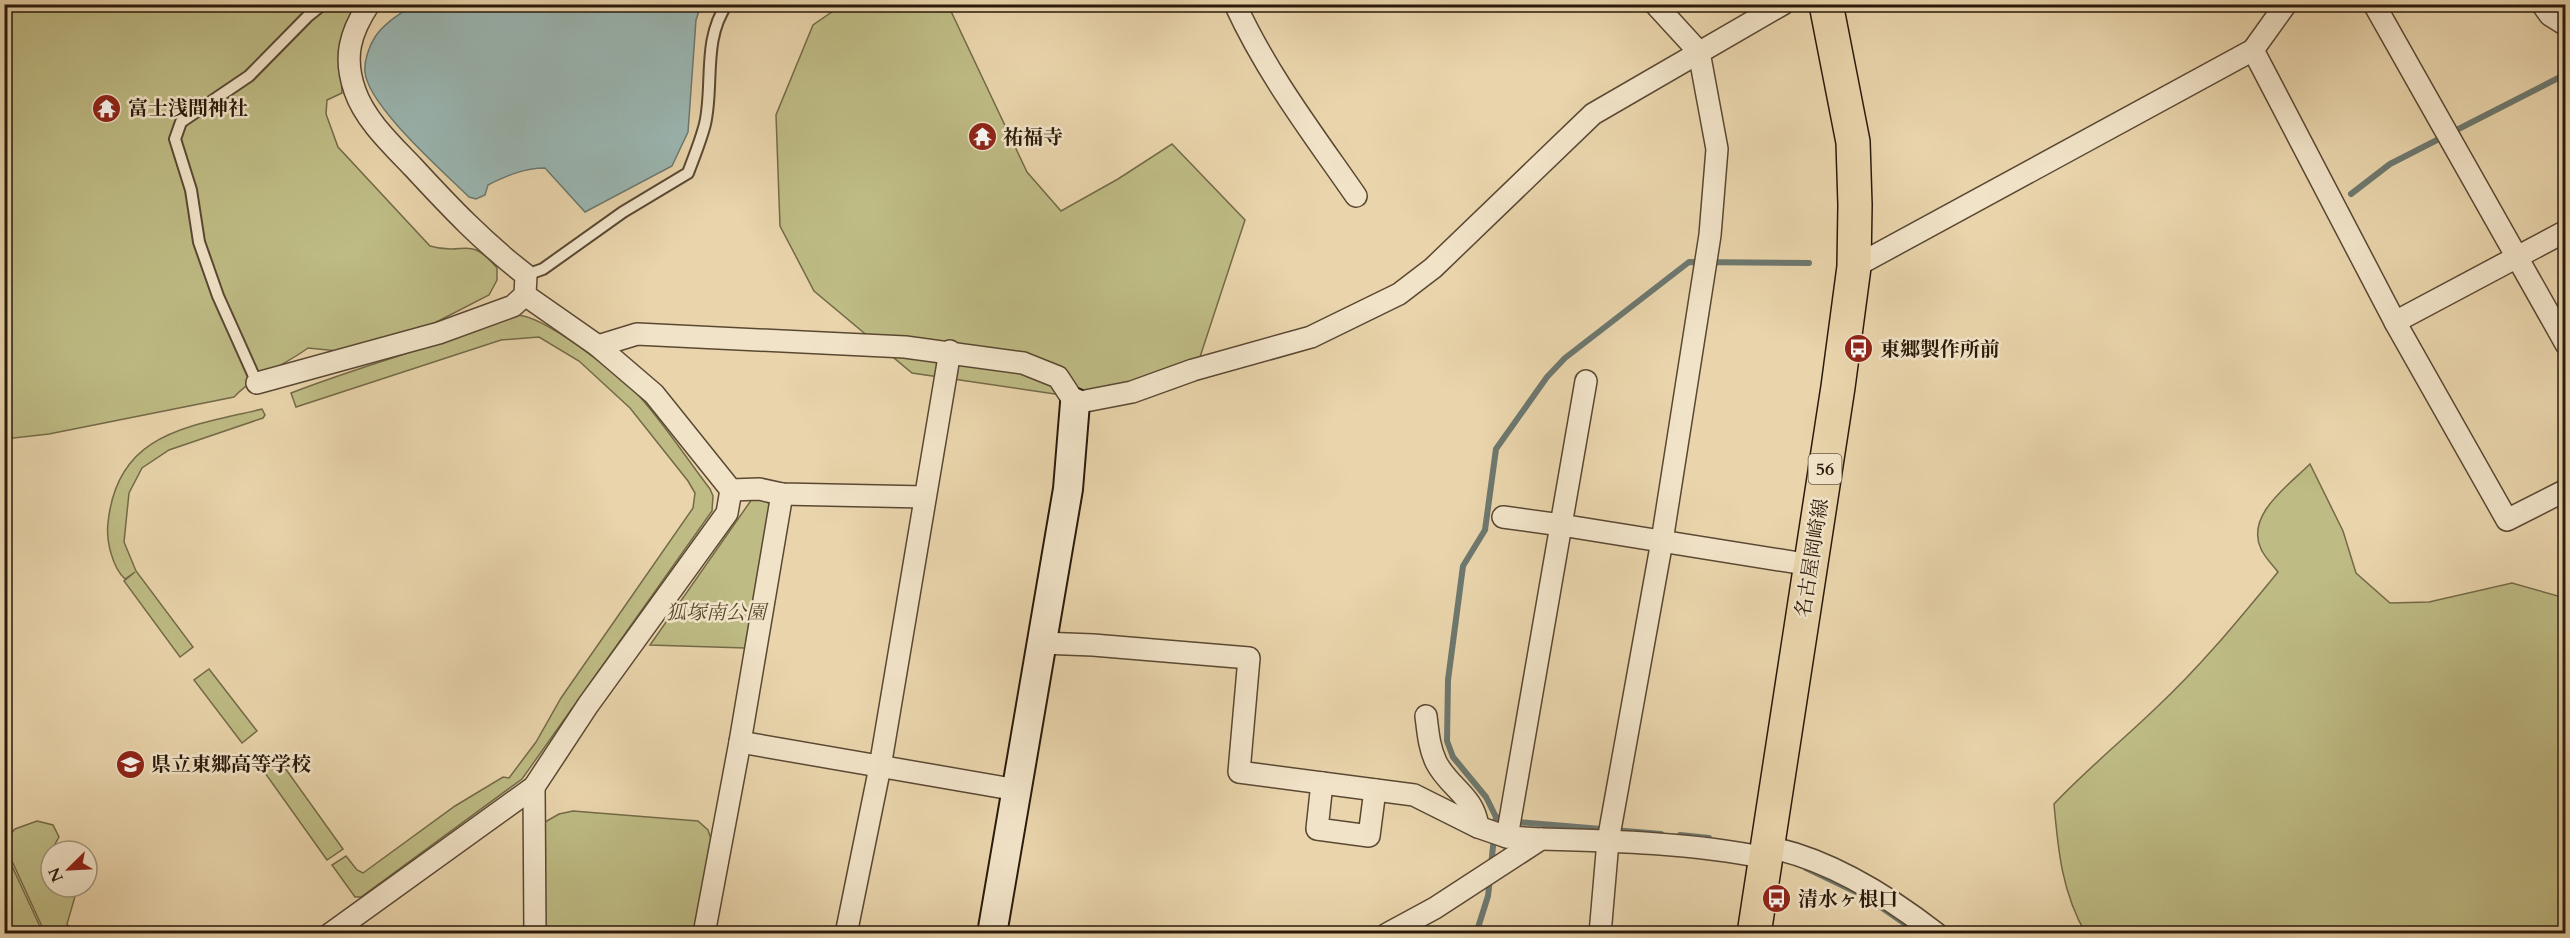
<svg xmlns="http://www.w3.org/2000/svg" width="2570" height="938" viewBox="0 0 2570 938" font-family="Cardo,'Noto Serif JP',serif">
<rect width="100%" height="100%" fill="#e9d4ab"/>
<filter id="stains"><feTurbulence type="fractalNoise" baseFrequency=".00333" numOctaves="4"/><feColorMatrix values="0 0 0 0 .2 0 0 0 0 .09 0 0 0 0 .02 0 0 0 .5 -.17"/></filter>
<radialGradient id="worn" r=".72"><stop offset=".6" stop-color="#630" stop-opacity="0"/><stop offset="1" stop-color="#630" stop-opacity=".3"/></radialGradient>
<g fill="#bebb84" stroke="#746a48" stroke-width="1.5">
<path d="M5,5H358L340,44L342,93L327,100L326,114L338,147L430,246C466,257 467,233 497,268V280L489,295L417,332L348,352L308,348C284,366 255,375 234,397L49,434L5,439Z"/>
<polygon points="842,5 948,5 1027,172 1061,211 1118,179 1172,144 1245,220 1200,357 1155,378 1075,397 912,373 814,291 780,226 776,115 813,25"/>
<path d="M515,315C544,314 619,375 640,397C665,425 687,459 710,489L713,496L712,511L522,779L361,897H355L332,865L346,856L357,870L363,873L455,806L503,777L509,778L536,742L561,698L693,508L695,493L688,481L630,408L579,361L539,337L501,340L296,407L291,393C365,364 442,345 515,315Z"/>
<path d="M262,409L265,415L263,418L169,450L142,468L129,493L124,542L136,571L193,647L180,657L124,581L135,572L125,579C112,567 106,540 108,523C117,432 188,427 262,409Z"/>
<path d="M2310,464L2343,531L2356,573L2390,603L2429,602L2512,583L2565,598V933L2086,934C2062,893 2058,850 2054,804C2087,769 2124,739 2158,706C2202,665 2240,618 2278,572C2273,565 2265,558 2261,549C2245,515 2289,485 2310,464Z"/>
<polygon points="752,499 764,499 769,504 769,512 745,648 650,645"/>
<polygon points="209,669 257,731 242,743 194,680"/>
<polygon points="275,754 343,849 327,860 260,766"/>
<polygon points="573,811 698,821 708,830 712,842 695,933 545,933 545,822 559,814"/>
<polygon points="37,821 53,825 59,837 51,851 51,887 72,887 76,893 67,924 73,933 45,933 6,848 6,839 15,829"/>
<polygon points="4,851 5,851 43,933 5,933"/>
</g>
<path fill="#9ab6b2" stroke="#6d786f" stroke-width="1.5" d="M413,5H701L696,20L688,132L672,166L585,212L545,168C524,168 506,176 488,185L485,195L476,199L469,197C444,172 368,106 365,72C364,61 369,46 375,37C384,23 400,14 413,5Z"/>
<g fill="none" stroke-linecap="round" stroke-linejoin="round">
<g stroke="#6d786f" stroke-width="6">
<polyline points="2351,194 2390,164 2566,74"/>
<polyline points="1661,834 1517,822 1496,817 1486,797 1453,757 1447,741 1448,680 1463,566 1485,530 1496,449 1547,377 1565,358 1689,262 1809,263"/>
<polyline points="1680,835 1709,838"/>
<polyline points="1491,866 1496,817"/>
<polyline points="1806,868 1856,892"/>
<polyline points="1878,905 1914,930"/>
<polyline points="1476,934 1488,896 1490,879"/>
</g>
<defs>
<g id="lane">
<path d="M526,275L543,269L623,212L688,173C694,157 701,140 705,124C714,85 702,40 727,4"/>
<polyline points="257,383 218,296 199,242 191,190 175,139 181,122 249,76 308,16 323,4"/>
</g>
<g id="street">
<path d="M1235,4C1267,74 1313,134 1356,196"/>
<polyline points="2374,4 2566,344"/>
<polyline points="2542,4 2550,15 2566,25"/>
<polyline points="2253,50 2395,322 2507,520 2566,490"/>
<polyline points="1854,267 2253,50 2286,4"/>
<polyline points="525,295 598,346 654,394 731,490"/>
<polyline points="2395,322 2566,231"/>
<polyline points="598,346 637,334 905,347 1023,363 1058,377 1075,403 1132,392 1193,370 1311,337 1399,294 1433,268 1593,114 1783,4"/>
<path d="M257,383L439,333L513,306L525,295L526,275C484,243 449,206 413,167C392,145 365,120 355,91C343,57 350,33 369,4"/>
<polyline points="731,490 759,489 782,494 925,497"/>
<polyline points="1503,517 1561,525 1586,381"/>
<polyline points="1041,643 1093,645 1249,658 1239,772 1414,795 1478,827 1507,837 1541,839 1435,908 1387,934"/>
<path d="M1426,716C1428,732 1429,747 1436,762C1449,788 1474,795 1478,827"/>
<polyline points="740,742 1017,790"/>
<polyline points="1322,783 1317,829 1369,836 1375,790"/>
<polyline points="534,787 535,934"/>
<polyline points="1507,837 1561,525 1811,565"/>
<path d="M1541,839C1616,841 1692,843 1766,858"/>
<path d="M1768,847C1829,859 1888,896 1937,934"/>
<polyline points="330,934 534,787 588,705 727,513 731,490"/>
<polyline points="704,934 740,742 782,494"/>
<polyline points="846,934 880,767 950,351"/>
<polyline points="1600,934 1608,841 1662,541 1710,235 1717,149 1699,52 1655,4"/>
</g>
<polyline id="secondary" points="992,934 1068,489 1075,403"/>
<polyline id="primary" points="1754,934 1838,387 1854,267 1855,205 1853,142 1826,4"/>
</defs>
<use href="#lane" stroke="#5a4833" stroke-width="14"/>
<use href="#street" stroke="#5a4833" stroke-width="24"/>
<use href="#secondary" stroke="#2a1a0b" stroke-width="32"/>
<use href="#primary" stroke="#2a1a0b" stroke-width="36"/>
<use href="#lane" stroke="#f1e3c8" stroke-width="10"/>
<use href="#street" stroke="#f1e3c8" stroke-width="21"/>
<use href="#secondary" stroke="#f1e3c8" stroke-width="28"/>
<use href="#primary" stroke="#e9d4ab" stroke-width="33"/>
</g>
<defs>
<symbol id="temple-disc" viewBox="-11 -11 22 22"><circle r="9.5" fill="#8f2418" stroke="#f1e3c8"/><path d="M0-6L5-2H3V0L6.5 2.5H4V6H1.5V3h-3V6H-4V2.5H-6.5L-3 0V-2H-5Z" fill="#fff"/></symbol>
<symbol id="bus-disc" viewBox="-11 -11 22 22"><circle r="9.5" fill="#8f2418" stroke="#f1e3c8"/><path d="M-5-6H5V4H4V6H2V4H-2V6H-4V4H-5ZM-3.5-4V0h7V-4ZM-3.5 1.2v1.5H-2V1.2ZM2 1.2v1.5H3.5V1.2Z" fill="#fff"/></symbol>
<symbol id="school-disc" viewBox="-11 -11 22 22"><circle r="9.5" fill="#8f2418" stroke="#f1e3c8"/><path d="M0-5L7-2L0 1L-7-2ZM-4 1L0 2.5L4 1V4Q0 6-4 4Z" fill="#fff"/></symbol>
</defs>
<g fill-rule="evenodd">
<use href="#temple-disc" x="90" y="92" width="33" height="33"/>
<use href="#temple-disc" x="966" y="120" width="33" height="33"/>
<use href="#bus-disc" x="1842" y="332" width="33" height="33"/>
<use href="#school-disc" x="114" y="748" width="33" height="33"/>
<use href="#bus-disc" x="1760" y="882" width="33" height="33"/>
</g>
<g text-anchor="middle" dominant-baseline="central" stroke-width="5" stroke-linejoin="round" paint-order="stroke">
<rect fill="#f1e3c8" stroke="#665644" stroke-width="1.5" x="1808.5" y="454" width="33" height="30" rx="4.5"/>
<g font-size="18" font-weight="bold" fill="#2a1a0b">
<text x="1825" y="469">56</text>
</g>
<g font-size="20" font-weight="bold" fill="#2a1a0b" stroke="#f1e3c8" text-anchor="start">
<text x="128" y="108">富士浅間神社</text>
<text x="1003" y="137">祐福寺</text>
<text x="1880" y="349">東郷製作所前</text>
<text x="151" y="764">県立東郷高等学校</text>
<text x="1798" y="899">清水ヶ根口</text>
</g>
<g font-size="20" fill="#2a1a0b" stroke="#f1e3c8">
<text transform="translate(1812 558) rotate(-81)">名古屋岡崎線</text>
</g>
<g font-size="20" font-style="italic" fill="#564a2f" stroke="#f1e3c8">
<text x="716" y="612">狐塚南公園</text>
</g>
</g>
<rect width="2570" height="938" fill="none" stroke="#e9d4ab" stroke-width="24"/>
<rect x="6" y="6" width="2558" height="926" fill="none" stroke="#2a1a0b" stroke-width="3"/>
<rect x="12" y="12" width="2546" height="914" fill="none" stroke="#2a1a0b" stroke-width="1.5"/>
<g transform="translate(69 869) rotate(246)"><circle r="28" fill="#f1e3c8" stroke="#a1937c" stroke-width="1.5"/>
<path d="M0-4.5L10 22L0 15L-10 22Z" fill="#8f2418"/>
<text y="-9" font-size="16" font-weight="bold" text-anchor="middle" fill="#2a1a0b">N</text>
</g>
<rect width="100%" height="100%" filter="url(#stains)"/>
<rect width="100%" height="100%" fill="url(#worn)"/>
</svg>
